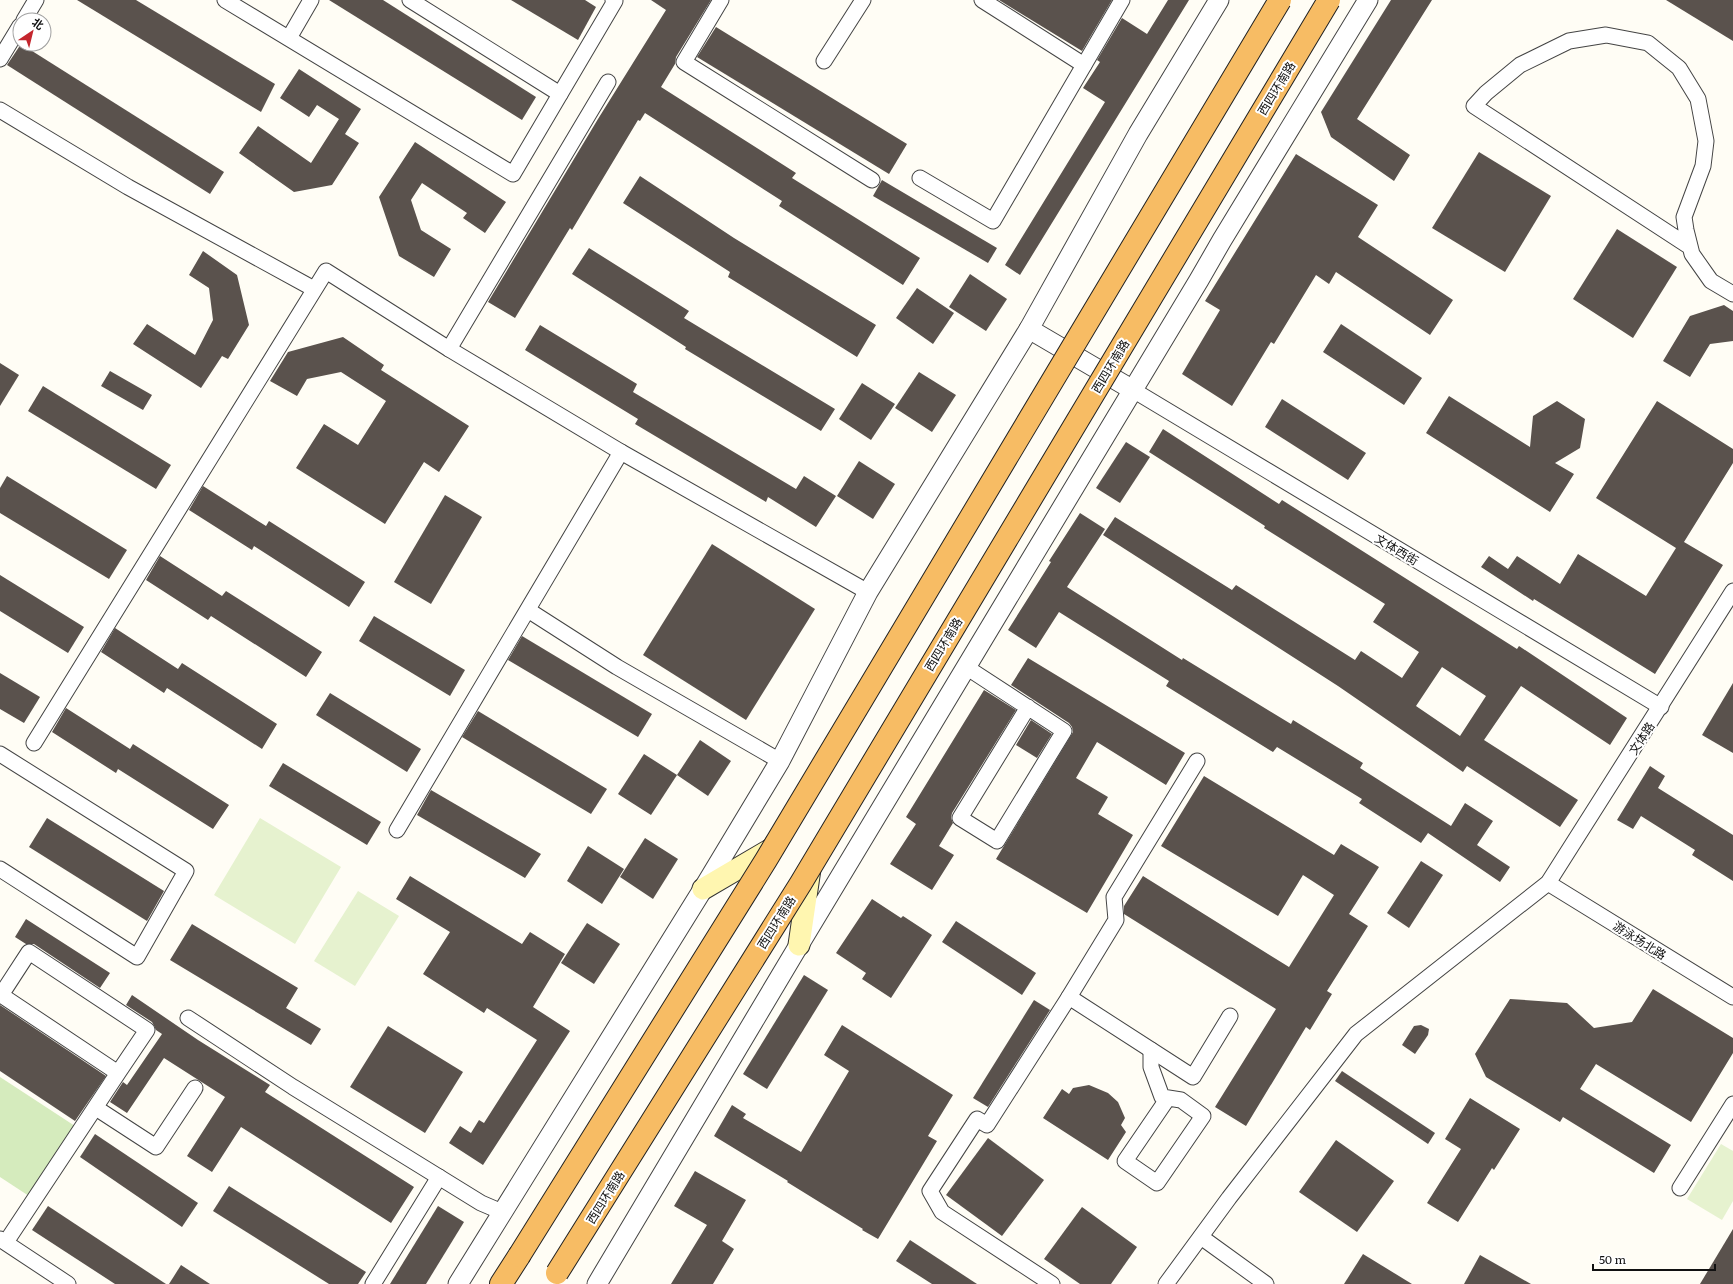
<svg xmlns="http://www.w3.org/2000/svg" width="1733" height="1284" viewBox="0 0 1733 1284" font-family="Literata,'Noto Sans SC',serif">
<rect width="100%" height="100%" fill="#fffdf5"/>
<polygon fill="#d5ebbd" points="0,1077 78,1128 32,1198 0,1177"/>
<g fill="#e6f2cf">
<polygon points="260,818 341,867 295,944 214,895"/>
<polygon points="358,891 399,916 355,986 314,961"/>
<polygon points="1721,1144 1733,1151 1733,1201 1722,1220 1687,1199"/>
</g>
<g fill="#5a524d" fill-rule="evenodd">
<polygon points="77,0 136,0 275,84 261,112"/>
<polygon points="329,0 383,0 536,97 522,120"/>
<polygon points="511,0 585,0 596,7 578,40"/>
<polygon points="651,0 711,0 676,57 675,64 661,87 796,173 792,178 920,258 903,285 779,206 782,201 645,113 640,121 638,120 572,230 570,228 515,318 488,302 598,119 666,10"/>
<polygon points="999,0 1112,0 1082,51"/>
<polygon points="1168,0 1189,0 1020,275 1005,265 1105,102 1083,88 1100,62 1097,60 1122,18 1147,34"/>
<polygon points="1391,0 1432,0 1357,119 1410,155 1394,181 1331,137 1321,112"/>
<polygon points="1666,0 1733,0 1733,41"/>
<polygon points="716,27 907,144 889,174 697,57"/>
<polygon points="21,44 224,172 210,194 7,65"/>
<polygon points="299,69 361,109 345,134 359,143 332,185 294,192 239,153 258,126 311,163 339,119 317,105 309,117 280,98"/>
<polygon points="415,142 506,202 485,233 463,218 467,213 422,183 411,200 421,230 451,249 434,277 399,256 379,197"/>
<polygon points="1479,152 1551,196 1505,272 1432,228"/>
<polygon points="1296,154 1378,205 1358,237 1453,300 1430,335 1336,272 1329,284 1316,275 1274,344 1271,342 1232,406 1182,374 1220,310 1205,301"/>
<polygon points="640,176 734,238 876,325 857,357 728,277 730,272 623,203"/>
<polygon points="882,180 997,248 988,263 873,196"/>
<polygon points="1617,229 1677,267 1633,338 1573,299"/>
<polygon points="589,248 689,311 684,318 835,409 821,431 685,349 686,347 572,274"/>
<polygon points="203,251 237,275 249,325 228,359 222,356 201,388 133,344 147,324 195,355 213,320 209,288 189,275"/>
<polygon points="970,274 1007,299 986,331 949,307"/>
<polygon points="917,288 954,313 933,344 896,318"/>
<polygon points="1724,305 1733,311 1733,341 1710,344 1690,377 1663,361 1690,316"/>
<polygon points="1341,324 1422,378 1404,405 1323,352"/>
<polygon points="540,325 637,384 633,392 796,489 804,476 836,496 816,527 768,497 766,502 635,424 638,419 525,350"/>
<polygon points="343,337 384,365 381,370 469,426 439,472 424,462 385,524 296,468 324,424 358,445 386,401 341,372 307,379 297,396 270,381 288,352"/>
<polygon points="0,363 19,375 0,406"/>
<polygon points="110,371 152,395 143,410 101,386"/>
<polygon points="919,372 956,395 932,432 895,408"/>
<polygon points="862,383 895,404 871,440 839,419"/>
<polygon points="43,386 171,465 156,489 28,411"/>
<polygon points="1449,396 1530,447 1533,416 1557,401 1585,419 1580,448 1555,463 1574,474 1550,512 1426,433"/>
<polygon points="1282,399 1366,453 1348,480 1265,427"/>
<polygon points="1657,401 1733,449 1733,463 1684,542 1723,565 1655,674 1534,599 1533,601 1481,567 1489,556 1508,569 1517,556 1560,584 1578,554 1646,596 1676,548 1596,498"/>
<path d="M1163,429L1279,504L1282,500L1517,649L1519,646L1627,718L1610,745L1521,686L1484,740L1578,800L1560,827L1467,766L1463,772L1338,686L1103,535L1115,517L1232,590L1236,585L1355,660L1361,651L1402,678L1419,652L1373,622L1385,604L1264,528L1265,526L1149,452ZM1442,667L1486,696L1460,736L1416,706Z"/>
<polygon points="1126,442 1150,457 1120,503 1096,488"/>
<polygon points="859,461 895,484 873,519 837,496"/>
<polygon points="7,476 127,550 109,579 0,513 0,488"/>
<polygon points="203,486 266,526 269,521 365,582 349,607 254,546 252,550 189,510"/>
<polygon points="445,495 482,517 431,604 394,582"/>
<polygon points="1080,513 1105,529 1067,587 1182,660 1183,658 1291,724 1293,720 1363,763 1360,768 1451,826 1465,803 1493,821 1477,845 1510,867 1500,882 1428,833 1421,843 1359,803 1362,799 1277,747 1273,752 1166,686 1169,681 1059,612 1036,648 1008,630 1051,562 1049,561"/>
<polygon points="712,544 815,609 746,720 643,655"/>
<polygon points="160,556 222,596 226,591 322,652 306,677 211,616 208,620 146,580"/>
<polygon points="0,575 84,627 68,653 0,611"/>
<polygon points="374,616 465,670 450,696 359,641"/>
<polygon points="115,628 178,669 182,663 277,724 262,749 167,688 164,693 101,652"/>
<polygon points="522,636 652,714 638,737 508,660"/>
<polygon points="1028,658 1185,753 1166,785 1097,742 1076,778 1108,797 1098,814 1133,835 1087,913 996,859 1073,732 1072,727 1069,723 1011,685"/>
<polygon points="0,673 40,697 24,723 0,709"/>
<polygon points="1733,683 1733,753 1702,735"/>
<polygon points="984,690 1016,710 952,813 951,818 953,823 939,846 954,855 932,890 890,864 916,824 906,817"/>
<polygon points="330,693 421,749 407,772 316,715"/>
<polygon points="66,708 130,749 133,744 229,805 213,829 118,769 116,773 52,732"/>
<polygon points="478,711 607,789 591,814 462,737"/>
<polygon points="1031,720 1052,734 1037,758 1016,745"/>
<polygon points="700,740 731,761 708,796 677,775"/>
<polygon points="644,754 677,775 651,815 618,794"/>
<polygon points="283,763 381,822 367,845 269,786"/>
<polygon points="1650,766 1665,776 1658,788 1733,835 1733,881 1692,855 1695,850 1641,816 1633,829 1617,820"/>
<polygon points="1204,776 1334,855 1341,844 1379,867 1349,914 1368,926 1327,991 1332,994 1310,1030 1306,1027 1246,1126 1215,1107 1276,1009 1124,914 1124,906 1143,876 1289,967 1334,895 1303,875 1278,916 1161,846"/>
<polygon points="431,790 541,854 525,878 417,815"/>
<polygon points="47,818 164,891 147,921 29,847"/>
<polygon points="645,838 678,859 653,899 620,877"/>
<polygon points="588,846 624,869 602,904 567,881"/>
<polygon points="1421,861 1443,875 1409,928 1387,913"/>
<polygon points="410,876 522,944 530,932 565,954 533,1007 570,1031 483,1165 449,1143 460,1126 471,1133 479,1120 484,1123 537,1040 487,1008 484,1013 423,974 450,932 396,899"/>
<polygon points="872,899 901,918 903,916 932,935 891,998 862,979 866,973 836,953"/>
<polygon points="26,919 110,973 100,988 34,944 26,944 15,937"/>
<polygon points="956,921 1036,973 1022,995 942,942"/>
<polygon points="587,923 620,944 594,984 561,963"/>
<polygon points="192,924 298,988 286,1008 321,1029 311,1045 170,960"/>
<polygon points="804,975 828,990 767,1089 743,1074"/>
<polygon points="1653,989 1733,1038 1733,1053 1691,1122 1596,1064 1580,1089 1671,1145 1654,1173 1563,1117 1560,1122 1486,1077 1475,1054 1510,999 1567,1003 1594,1028 1632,1022"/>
<polygon points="132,995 198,1040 270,1085 265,1092 414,1187 391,1223 241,1127 212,1172 187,1156 225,1097 164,1058 127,1113 110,1102 123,1082 127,1085 162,1034 156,1030 152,1022 126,1005"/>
<polygon points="1034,1000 1050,1010 988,1107 973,1098"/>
<polygon points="0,1005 106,1076 75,1121 0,1071"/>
<polygon points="842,1025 953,1095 928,1136 937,1141 878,1239 862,1230 863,1229 787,1182 788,1181 714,1136 732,1105 746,1114 743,1118 801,1152 849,1071 824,1055"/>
<polygon points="1421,1025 1429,1029 1428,1035 1415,1054 1402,1045 1414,1026"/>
<polygon points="388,1026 463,1072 425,1133 350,1087"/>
<polygon points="1342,1071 1435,1133 1428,1144 1335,1081"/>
<polygon points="1089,1085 1108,1093 1118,1102 1125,1118 1121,1125 1126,1132 1108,1160 1043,1118 1062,1089 1069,1094 1073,1088"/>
<polygon points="1470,1098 1520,1129 1494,1170 1492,1168 1458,1222 1427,1203 1461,1149 1445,1139"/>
<polygon points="95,1134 198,1203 182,1227 80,1157"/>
<polygon points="988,1138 1044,1180 1002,1236 946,1195"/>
<polygon points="1336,1140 1394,1181 1357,1232 1299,1192"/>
<polygon points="695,1171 746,1200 722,1241 734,1249 713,1284 671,1284 707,1225 674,1206"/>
<polygon points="229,1186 366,1272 358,1284 329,1284 213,1211"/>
<polygon points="48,1206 166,1284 115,1284 32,1230"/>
<polygon points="438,1206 464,1222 426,1284 390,1284"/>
<polygon points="1082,1207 1137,1247 1111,1284 1080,1284 1044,1259"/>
<polygon points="1733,1229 1733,1284 1700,1284"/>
<polygon points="910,1240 977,1284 932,1284 896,1261"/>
<polygon points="1363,1254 1412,1284 1344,1284"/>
<polygon points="1480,1255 1531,1284 1464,1284"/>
<polygon points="181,1265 210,1284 169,1284"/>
</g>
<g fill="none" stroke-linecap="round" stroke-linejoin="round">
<defs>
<g id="minor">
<polyline points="225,0 513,174 615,1 613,0"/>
<polyline points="410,0 560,94"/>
<polyline points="721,0 684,62 872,180"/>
<polyline points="982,0 1084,65"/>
<polyline points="24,20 36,0"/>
<polyline points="289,38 311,0"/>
<polyline points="0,59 20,26"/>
<polyline points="824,61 863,0"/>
<polyline points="0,110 128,187 314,289"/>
<polyline points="920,178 993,221 1122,0"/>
<polyline points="1690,247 1474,106 1486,93 1520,65 1569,41 1606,35 1648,43 1679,68 1698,99 1706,141 1703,166 1684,217 1686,230 1692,254 1711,281 1733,294"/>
<polyline points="449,349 621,452 868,592"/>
<polyline points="1133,390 1661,707"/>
<polyline points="528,610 617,667 780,761"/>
<polyline points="966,667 1064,731 997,841 960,818 1028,707"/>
<polyline points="34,743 326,271 449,349 608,82"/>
<polyline points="0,754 186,871 137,957 0,869"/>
<polyline points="397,830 621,452"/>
<polyline points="1548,883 1733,997"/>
<polyline points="1069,997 1116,920 1114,897 1197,761"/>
<polyline points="188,1018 293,1087 481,1203 502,1212"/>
<polyline points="1151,1050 1151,1067 1162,1097 1181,1100 1203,1116 1157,1183 1125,1161 1168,1098"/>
<polyline points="96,1108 156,1147 195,1088"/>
<polyline points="1680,1188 1733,1104"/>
<polyline points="1201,1237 1266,1284"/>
<polyline points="0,1239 68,1284"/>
<polyline points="6,1242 118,1073 1,995 29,952 147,1030 118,1073"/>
<polyline points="373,1284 439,1177"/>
<polyline points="1052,1284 942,1212 930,1191 977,1119 987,1125 1069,997 1193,1077 1230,1016"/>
<polyline points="1166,1284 1229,1198 1356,1034 1548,883 1733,591"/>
</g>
<g id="tertiary">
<polyline points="1029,329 1133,390"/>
<polyline points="458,1284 703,889 780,761 868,592 1029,329 1138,134 1219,0"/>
<polyline points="597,1284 799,945 1199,280 1222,240 1368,0"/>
</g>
<g id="secondary">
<polyline points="703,889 773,848 776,843"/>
<polyline points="799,945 810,869"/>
</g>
<polyline id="trunk" points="501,1284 519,1256"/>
</defs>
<use href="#minor" stroke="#444" stroke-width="17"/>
<use href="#tertiary" stroke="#444" stroke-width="21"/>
<use href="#secondary" stroke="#333" stroke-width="23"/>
<use href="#trunk" stroke="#222" stroke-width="24"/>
<use href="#minor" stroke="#fff" stroke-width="15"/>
<use href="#tertiary" stroke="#fff" stroke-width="19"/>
<use href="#secondary" stroke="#fff6b0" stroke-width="21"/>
<use href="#trunk" stroke="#f7bc64" stroke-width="22"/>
<defs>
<g id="trunk-bridge">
<polyline points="519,1256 766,860 1280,0"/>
<polyline points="557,1273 801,883 1329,0"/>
</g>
</defs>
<use href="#trunk-bridge" stroke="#222" stroke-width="24" stroke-linecap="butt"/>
<use href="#trunk-bridge" stroke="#f7bc64" stroke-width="22"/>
</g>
<g text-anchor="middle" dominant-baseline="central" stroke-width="4" stroke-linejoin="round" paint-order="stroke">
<g font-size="12" fill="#111" stroke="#fff">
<text transform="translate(1276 88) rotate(-59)">西四环南路</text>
<text transform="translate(1110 366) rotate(-59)">西四环南路</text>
<text transform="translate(1397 549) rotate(31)">文体西街</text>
<text transform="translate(943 644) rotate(-59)">西四环南路</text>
<text transform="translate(1641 738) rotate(-57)">文体路</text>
<text transform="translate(776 922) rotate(-58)">西四环南路</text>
<text transform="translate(1640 940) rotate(32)">游泳场北路</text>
<text transform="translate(605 1197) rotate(-58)">西四环南路</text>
</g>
</g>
<g transform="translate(32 32) rotate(35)"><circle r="19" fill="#ffffff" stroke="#a0a0a0"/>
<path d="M0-3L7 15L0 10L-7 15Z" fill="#c4262e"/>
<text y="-6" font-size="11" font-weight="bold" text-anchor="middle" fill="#111111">北</text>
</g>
<path d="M1593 1264v6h122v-6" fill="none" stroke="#111111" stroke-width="2"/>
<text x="1599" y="1264" font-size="12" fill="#111111" stroke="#ffffff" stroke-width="3" paint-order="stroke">50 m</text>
</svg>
